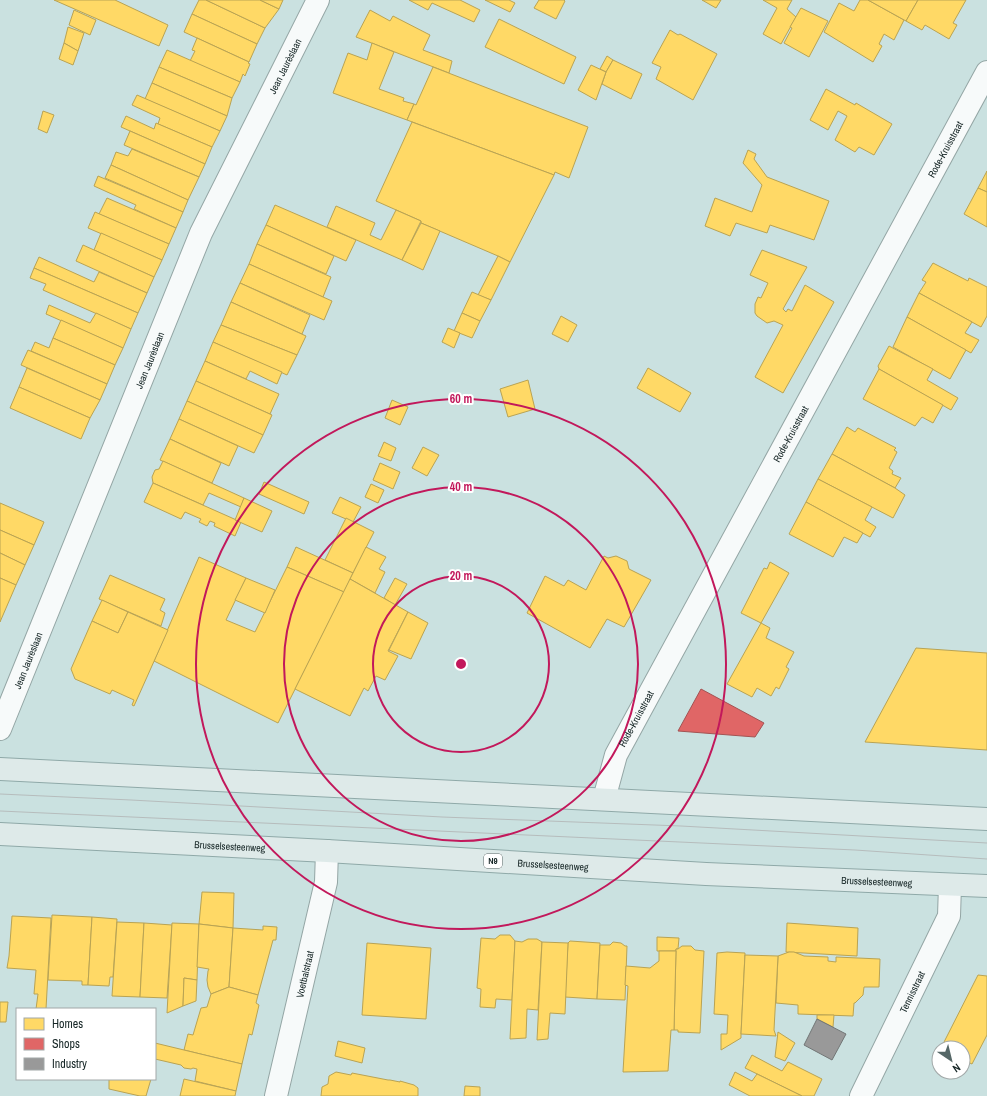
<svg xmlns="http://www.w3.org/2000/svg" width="987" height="1096" viewBox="0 0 987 1096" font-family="'Archivo Narrow',sans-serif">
<rect width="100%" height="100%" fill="#cae1e0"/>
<g fill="#ffd966" stroke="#b9a353">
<polygon points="54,0 115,0 168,25 159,46"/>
<polygon points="199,0 206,0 265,28 257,44 192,14"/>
<polygon points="206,0 260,0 279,9 265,28"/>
<polygon points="260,0 283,0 279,9"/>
<polygon points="409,0 460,0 480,10 474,22 432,3 428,10"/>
<polygon points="485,0 509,0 515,3 510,12"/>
<polygon points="539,0 564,0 565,1 556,19 534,8"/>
<polygon points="702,0 721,0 716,8"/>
<polygon points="763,0 792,0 787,9 796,17 781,44 763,34 777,8"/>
<polygon points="860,0 868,0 904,20 894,40 884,34 879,44 882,46 873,62 824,32 839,3 854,11"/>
<polygon points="868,0 918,0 906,21"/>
<polygon points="918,0 966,0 953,23 957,25 949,39 925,25 922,30 906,21"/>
<polygon points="801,8 828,21 809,57 784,43 792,28 790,27"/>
<polygon points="74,10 96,20 90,35 69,25"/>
<polygon points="370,10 390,21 393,16 430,35 423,50 452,61 449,73 356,37"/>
<polygon points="192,14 257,44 249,62 184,32"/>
<polygon points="499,19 576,57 564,84 485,47"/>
<polygon points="68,27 84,33 78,51 64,43"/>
<polygon points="670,30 678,35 680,34 717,54 693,100 656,79 661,67 652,63"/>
<polygon points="197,38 249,62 248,63 250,64 245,76 243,74 240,82 190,61 195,51 192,50"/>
<polygon points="64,43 78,51 73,65 59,59"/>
<polygon points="372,43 394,52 379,89 404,98 403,101 414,104 407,120 333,93 348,53 367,60"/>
<polygon points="167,50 240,82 232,98 159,67"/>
<polygon points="607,56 613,60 606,72 600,69"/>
<polygon points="613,60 642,74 631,99 602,84 606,72"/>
<polygon points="591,65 606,72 596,100 578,90"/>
<polygon points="159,67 232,98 227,116 152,83"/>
<polygon points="433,67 588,127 569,178 555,172 554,175 407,120 414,104 416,105"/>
<polygon points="152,83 227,116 220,131 145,99"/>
<polygon points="826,89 855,105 856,103 892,124 874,155 859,147 855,152 835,140 847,116 838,111 828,130 810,120"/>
<polygon points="137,95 220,131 212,147 158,124 160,118 132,105"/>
<polygon points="43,111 54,115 47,133 38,129"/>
<polygon points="126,116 154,129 156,123 212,147 205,164 121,127"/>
<polygon points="412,122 554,175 510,262 498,256 421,223 421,221 376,201"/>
<polygon points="130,131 205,164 199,177 124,145"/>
<polygon points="132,149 199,177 188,200 111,165 116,152 128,156"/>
<polygon points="748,150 756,154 754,159 767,177 829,201 814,240 770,225 767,233 736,223 730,236 705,226 715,198 752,212 762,185 743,163"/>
<polygon points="111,165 188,200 183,212 105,178"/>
<polygon points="987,171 987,192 978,188"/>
<polygon points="98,176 183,212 176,228 134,209 136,205 94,186"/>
<polygon points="978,188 987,192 987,227 964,214"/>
<polygon points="107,198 176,228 169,244 99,214"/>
<polygon points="275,205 356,240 346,261 266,225"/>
<polygon points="336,206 375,223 370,235 381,240 396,210 421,221 402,260 327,227"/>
<polygon points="95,212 169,244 162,260 88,228"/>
<polygon points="421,223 440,231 423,270 402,260"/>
<polygon points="266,225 334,256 326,274 257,244"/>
<polygon points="101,233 162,260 154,277 94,250"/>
<polygon points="257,244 331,277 323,297 249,264"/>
<polygon points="83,245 154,277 147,293 76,261"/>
<polygon points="762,250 807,267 783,309 786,312 788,309 792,311 805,285 834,302 783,393 755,377 783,325 774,321 767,323 757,316 755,313 755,304 758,297 761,298 768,283 750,275"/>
<polygon points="498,256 510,262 491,300 478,295"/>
<polygon points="39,257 94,282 99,272 147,293 138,313 34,268"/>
<polygon points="933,263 968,281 969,278 987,287 987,316 981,327 919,293 926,282 922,280"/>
<polygon points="249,264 332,301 324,320 240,283"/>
<polygon points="34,268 138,313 131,329 43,290 46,284 30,278"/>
<polygon points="240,283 310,315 302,334 231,302"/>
<polygon points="472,292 491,300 480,321 462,313"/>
<polygon points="919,293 972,322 965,333 979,340 971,353 907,317"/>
<polygon points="231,302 306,336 297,355 221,325"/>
<polygon points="49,305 90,323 96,313 131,329 123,348 46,314"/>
<polygon points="462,313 480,321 472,338 454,331"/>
<polygon points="561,316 577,325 568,342 552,334"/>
<polygon points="907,317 966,350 950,379 893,347"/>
<polygon points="61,320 123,348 115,365 53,338"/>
<polygon points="221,325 297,355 287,375 213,342"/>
<polygon points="448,328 460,333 454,348 442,342"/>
<polygon points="53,338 115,365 107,384 31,351 35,342 49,348"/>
<polygon points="213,342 282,372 277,384 250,371 246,379 205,361"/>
<polygon points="889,346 933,369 927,380 958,398 951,410 879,369 878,366"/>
<polygon points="28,350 107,384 100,400 21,365"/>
<polygon points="205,361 279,394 270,414 196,381"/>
<polygon points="27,368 100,400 90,418 19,387"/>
<polygon points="648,368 691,393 680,412 637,388"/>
<polygon points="879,369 943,405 933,423 922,417 915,426 863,399"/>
<polygon points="528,380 535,409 508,417 500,389"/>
<polygon points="196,381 272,415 263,435 187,401"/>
<polygon points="19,387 90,418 81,439 10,408"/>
<polygon points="392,400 408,407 400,425 385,418"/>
<polygon points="187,401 263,435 254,453 179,419"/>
<polygon points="179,419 238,446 229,466 170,439"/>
<polygon points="847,427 855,432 858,428 896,448 894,450 897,452 889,468 893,471 892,474 901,478 895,488 832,454"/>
<polygon points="170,439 221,463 212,483 160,460"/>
<polygon points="384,442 396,448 391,461 378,456"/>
<polygon points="423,447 439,455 427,476 412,468"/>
<polygon points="832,454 895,488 905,495 893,518 818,479"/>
<polygon points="163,461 244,498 241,507 209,493 203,505 153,483 152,477 155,470 159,469"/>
<polygon points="380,463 400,472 393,489 373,480"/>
<polygon points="818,479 872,507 865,520 876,527 870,537 806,502"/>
<polygon points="264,482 309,502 304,514 259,494"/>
<polygon points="153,483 241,522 235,536 214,526 215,523 210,521 207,526 199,522 201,519 185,512 181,519 144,502"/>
<polygon points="371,484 384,490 378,503 365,497"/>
<polygon points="340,497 361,507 353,522 332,513"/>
<polygon points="244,498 272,511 262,532 235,520"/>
<polygon points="806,502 863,533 857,543 844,537 833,557 789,534"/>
<polygon points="0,503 44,522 34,545 0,530"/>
<polygon points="346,518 374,532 353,573 325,560"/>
<polygon points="0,530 34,545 25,565 0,553"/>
<polygon points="296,547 353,573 344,592 287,567"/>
<polygon points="366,547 386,557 379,569 385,572 375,593 350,579"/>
<polygon points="0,553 25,565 16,585 0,578"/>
<polygon points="604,556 608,558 616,556 627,561 629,569 651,580 624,627 607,619 590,648 527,613 545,576 564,586 568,580 586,590"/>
<polygon points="199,557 246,578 226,620 255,632 287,567 344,592 278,723 154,661"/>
<polygon points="770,562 789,573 761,623 741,613 764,568 767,569"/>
<polygon points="110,575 165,599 160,610 165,613 161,626 99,599"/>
<polygon points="0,578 16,585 0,622"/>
<polygon points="246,578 275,590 265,613 235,600"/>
<polygon points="395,578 407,584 395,605 384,598"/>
<polygon points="350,579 408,612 388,651 398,656 385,680 376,676 368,691 364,688 350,716 295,689"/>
<polygon points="102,600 128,612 118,633 92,621"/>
<polygon points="128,612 168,630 134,706 132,705 134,700 112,690 110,694 75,679 71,669 92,621 118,633"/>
<polygon points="408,612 428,623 411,659 389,650"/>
<polygon points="761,623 770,628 766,638 794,652 786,667 789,669 779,689 776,687 771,696 757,688 752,697 727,684"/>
<polygon points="916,648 987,653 987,750 865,742"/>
<polygon points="202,892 234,893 233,928 199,924"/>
<polygon points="52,915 92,917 88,985 82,985 82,981 48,980"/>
<polygon points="12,916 51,918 46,1009 36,1009 38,994 34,994 36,970 7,968 9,956"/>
<polygon points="92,917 117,919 113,977 110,977 109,986 88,985"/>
<polygon points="117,922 144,923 140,997 112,996"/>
<polygon points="144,923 172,925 167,998 140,997"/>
<polygon points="172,923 199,924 197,980 184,978 183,1006 167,1013"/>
<polygon points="787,923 858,928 857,956 786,952"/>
<polygon points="199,924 233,928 229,987 211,994 208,987 207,980 208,971 209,969 197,967"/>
<polygon points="263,926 277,927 276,940 273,940 258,995 229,987 233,928 263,930"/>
<polygon points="500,935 510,935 515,941 512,1000 496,999 495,1008 480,1007 481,989 477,988 481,938 495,939"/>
<polygon points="657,937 679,938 678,949 676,949 676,951 657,951"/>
<polygon points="528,939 537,939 542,942 538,1010 527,1009 526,1038 510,1039 515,941 522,942"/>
<polygon points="570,941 600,943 597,999 565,997 568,943"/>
<polygon points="542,942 568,943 565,1014 550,1013 548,1039 537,1040"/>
<polygon points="613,942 621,943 625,946 627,946 625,1000 597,999 600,945 610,945"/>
<polygon points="367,943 431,948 426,1019 362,1015"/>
<polygon points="682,946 691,946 695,950 704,951 700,1033 678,1032 678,1030 674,1030 676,951 676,949 678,949"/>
<polygon points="659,951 676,951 674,1030 671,1030 668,1071 623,1072 628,986 625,985 626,966 650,968 659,961"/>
<polygon points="727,952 745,953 741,1034 741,1038 721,1050 721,1034 727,1034 728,1015 714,1014 717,953"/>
<polygon points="789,952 794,952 804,956 828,957 828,961 836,962 836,957 880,959 879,987 864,987 863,995 855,1003 854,1003 853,1016 798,1014 798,1005 776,1003 778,956"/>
<polygon points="745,955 778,956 774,1030 776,1036 741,1034"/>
<polygon points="978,975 987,976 987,1035 972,1064 963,1060 963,1048 941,1048"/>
<polygon points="184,978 197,980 196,1001 183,1006"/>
<polygon points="229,987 258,995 256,1003 259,1005 252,1035 249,1034 242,1064 184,1050 188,1034 193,1035 201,1008 207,1007 211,994"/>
<polygon points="0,1002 8,1002 6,1022 0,1022"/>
<polygon points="817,1015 834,1015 833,1027 817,1019"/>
<polygon points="778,1032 795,1043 785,1061 775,1057"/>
<polygon points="338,1041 365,1048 362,1063 335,1056"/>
<polygon points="155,1043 242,1064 236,1091 195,1081 197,1069 193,1068 191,1069 184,1068 181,1065 155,1059"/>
<polygon points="752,1055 782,1071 788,1062 822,1079 814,1096 802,1096 745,1068"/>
<polygon points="336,1072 351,1075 352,1073 388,1080 390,1080 400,1082 400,1081 414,1085 418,1088 418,1096 321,1096 322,1087 328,1084 329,1076"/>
<polygon points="735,1072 752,1081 757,1074 802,1096 750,1096 729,1085"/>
<polygon points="109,1079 151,1079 146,1096 140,1096 109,1089"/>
<polygon points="184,1079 236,1091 235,1096 180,1096"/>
<polygon points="465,1086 480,1087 480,1096 464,1096"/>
</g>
<polygon fill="#e06666" stroke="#a35353" points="701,689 764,723 755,737 678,731"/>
<polygon fill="#999" stroke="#727676" points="817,1019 846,1034 832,1060 804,1045"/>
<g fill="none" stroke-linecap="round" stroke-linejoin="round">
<defs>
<g id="minor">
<path id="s1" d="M0,729L201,233L318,0"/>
<path id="s2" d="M604,799L616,755L987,72"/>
<path id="s3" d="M276,1096L326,882L327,851"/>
<path id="s4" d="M861,1096L949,916L950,885"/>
</g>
<g id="major">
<polyline points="0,769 987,819"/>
<path id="s5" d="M0,834L327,851L706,874L987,886"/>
</g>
</defs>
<use href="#minor" stroke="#94a6a5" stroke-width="24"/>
<use href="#major" stroke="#8fa9a8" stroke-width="24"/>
<use href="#minor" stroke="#f7fafa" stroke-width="22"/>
<use href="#major" stroke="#deeae9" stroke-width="22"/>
<g stroke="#b6bcbc" stroke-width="1">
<polyline points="0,794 131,800 442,817 681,826 987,843"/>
<polyline points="0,811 855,850 987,859"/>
</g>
</g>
<g fill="none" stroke="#c2185b" stroke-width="2">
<circle cx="461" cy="664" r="88"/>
<circle cx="461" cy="664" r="177"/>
<circle cx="461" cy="664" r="265"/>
</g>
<g text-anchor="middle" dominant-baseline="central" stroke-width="4" stroke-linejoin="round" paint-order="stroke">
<rect fill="#fff" stroke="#5c6767" stroke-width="1" x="484" y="854" width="18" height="14" rx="3"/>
<g font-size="9" font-weight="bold" fill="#162626">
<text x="493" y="861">N9</text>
</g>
<g font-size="10" fill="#162626" stroke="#fff">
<text stroke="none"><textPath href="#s1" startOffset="722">Jean Jaurèslaan</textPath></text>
<text stroke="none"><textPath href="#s2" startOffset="735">Rode-Kruisstraat</textPath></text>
<text stroke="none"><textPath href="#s1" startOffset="398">Jean Jaurèslaan</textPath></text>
<text stroke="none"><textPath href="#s2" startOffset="411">Rode-Kruisstraat</textPath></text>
<text stroke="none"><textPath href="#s1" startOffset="74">Jean Jaurèslaan</textPath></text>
<text stroke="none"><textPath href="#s2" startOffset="87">Rode-Kruisstraat</textPath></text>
<text stroke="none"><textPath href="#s5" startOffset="230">Brusselsesteenweg</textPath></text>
<text stroke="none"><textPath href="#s5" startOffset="554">Brusselsesteenweg</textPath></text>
<text stroke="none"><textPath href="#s5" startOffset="878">Brusselsesteenweg</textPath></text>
<text stroke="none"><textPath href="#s3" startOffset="125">Voetbalstraat</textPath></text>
<text stroke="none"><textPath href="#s4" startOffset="116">Tennisstraat</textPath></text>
</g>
</g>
<circle cx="461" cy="664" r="6" fill="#c2185b" stroke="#fff" stroke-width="2"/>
<g font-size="12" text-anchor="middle" font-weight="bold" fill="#c2185b" stroke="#fff" stroke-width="4" stroke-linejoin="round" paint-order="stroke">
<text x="461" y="403">60 m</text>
<text x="461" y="491">40 m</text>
<text x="461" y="580">20 m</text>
</g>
<rect x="16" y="1008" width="140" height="72" fill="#ffffff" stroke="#a2a8a8"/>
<rect x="24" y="1018" width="20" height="12" fill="#ffd966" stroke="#a2a8a8"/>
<text x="52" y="1028" font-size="12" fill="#162626">Homes</text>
<rect x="24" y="1038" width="20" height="12" fill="#e06666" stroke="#a2a8a8"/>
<text x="52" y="1048" font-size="12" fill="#162626">Shops</text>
<rect x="24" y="1058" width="20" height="12" fill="#999999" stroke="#a2a8a8"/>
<text x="52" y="1068" font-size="12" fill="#162626">Industry</text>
<g transform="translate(951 1060) rotate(145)"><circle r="19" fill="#ffffff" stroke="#a2a8a8"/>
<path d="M0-3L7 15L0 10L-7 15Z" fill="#556767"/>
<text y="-6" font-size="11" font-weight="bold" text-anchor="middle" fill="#162626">N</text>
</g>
</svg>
